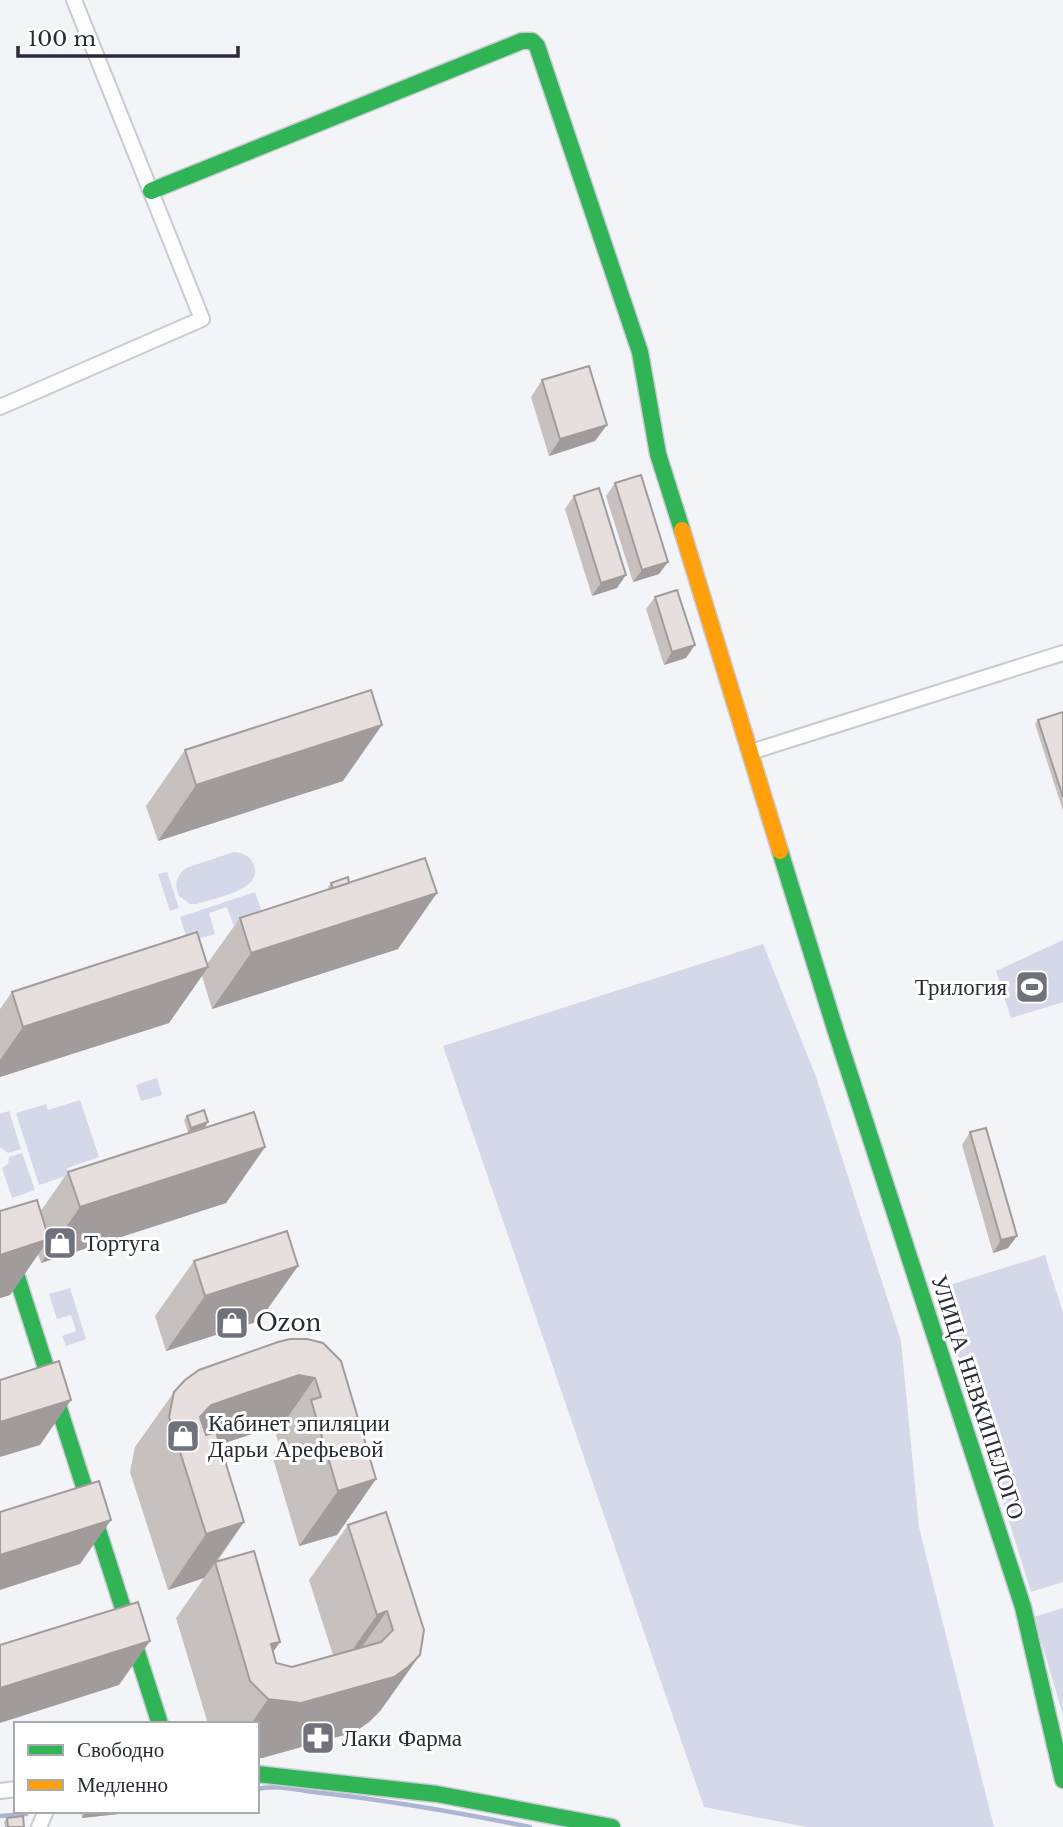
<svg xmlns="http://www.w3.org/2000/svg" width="1063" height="1827" viewBox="0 0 1063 1827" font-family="'Libre Baskerville',serif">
<rect width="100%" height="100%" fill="#f3f4f8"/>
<g fill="#d4d8e9">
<path d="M234,852C242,853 249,855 253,863C267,890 214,898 197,904H190L179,896C174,885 176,876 186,868Z"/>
<polygon points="167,872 179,908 170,911 158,874"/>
<polygon points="255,892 264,918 234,927 227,907 209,913 215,934 188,942 180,917"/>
<polygon points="1063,940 1063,1002 1011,1018 996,971"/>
<polygon points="763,944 816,1077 901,1341 919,1527 994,1827 807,1827 704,1807 443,1046"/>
<polygon points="157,1078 162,1095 141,1101 136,1085"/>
<polygon points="80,1100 99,1157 67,1168 69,1175 39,1185 16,1113 46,1104 48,1110"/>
<polygon points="9,1111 21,1149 8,1153 0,1147 0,1114"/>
<polygon points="22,1153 35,1190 12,1198 2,1168 8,1164 9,1157"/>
<polygon points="1045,1255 1063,1313 1063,1582 1031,1592 937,1289"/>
<polygon points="70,1288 86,1339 66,1346 62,1336 76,1331 71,1315 57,1319 49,1294"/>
<polygon points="1063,1608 1063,1715 1034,1617"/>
</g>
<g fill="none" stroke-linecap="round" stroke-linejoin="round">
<g stroke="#aeb5d2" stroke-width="4.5">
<path d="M257,1789C277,1784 301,1791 322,1793C392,1801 461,1813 530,1827"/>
<polyline points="0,1816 26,1814"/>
</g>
<defs>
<g id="street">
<polyline points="0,407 202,319 74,0"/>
<polyline points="751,752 1063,653"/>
<polyline points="0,1791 16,1789"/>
<polyline points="39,1827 46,1811"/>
</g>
<g id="fast">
<polyline points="151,191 522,41 532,41 537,46 640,352 658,454 682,530"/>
<polyline points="780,851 836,1032 1023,1607 1063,1780"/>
<polyline points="0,1224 160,1724"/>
<polyline points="257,1774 437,1794 612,1827"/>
</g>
<polyline id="slow" points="682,530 780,851"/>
</defs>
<use href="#street" stroke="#c9cbd4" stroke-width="18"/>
<use href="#fast" stroke="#c9cbd4" stroke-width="19"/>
<use href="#slow" stroke="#c9cbd4" stroke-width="19"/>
<use href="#street" stroke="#fdfdfe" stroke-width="14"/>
<use href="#fast" stroke="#30b455" stroke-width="16"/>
<use href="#slow" stroke="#ff9f0a" stroke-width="16"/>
</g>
<g fill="#c6c0be">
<polygon points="542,380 595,441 549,456 531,397"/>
<polygon points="615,483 659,574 633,582 606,496"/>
<polygon points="574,496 617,588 592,596 565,509"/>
<polygon points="655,597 686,658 664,665 646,609"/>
<polygon points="1063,712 1063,811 1035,724 1038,720"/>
<polygon points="185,750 343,781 158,841 146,806"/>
<polygon points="331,883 349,883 398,949 212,1009 202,976 169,1023 0,1077 0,1009 12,992 207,964 240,918 329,889 328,887"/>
<polygon points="187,1116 208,1122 205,1127 188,1132 184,1120"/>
<polygon points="970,1132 1017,1236 1008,1248 993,1253 962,1145"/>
<polygon points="265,1147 226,1203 41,1263 38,1254 10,1295 0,1298 0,1211 40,1212 68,1172"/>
<polygon points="194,1261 298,1266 259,1321 166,1351 155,1316"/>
<polygon points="307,1339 376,1479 337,1535 299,1546 272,1455 279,1445 276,1434 261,1431 220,1444 244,1522 217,1562 273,1652 276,1663 292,1667 333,1655 309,1580 348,1525 424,1630 381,1710 369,1722 355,1732 262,1758 257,1724 208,1724 176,1618 204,1578 168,1590 130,1472 135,1447 174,1392"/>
<polygon points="81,1811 146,1811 82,1818"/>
<polygon points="7,1818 24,1827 5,1827 4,1822"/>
</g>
<g fill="#a19c9b">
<polygon points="607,425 595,441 549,456 560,439"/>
<polygon points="668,562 659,574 633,582 642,570"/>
<polygon points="626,575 617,588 592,596 601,583"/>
<polygon points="695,645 686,658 664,665 672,652"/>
<polygon points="382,725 343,781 158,841 196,785"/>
<polygon points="437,893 398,949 212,1009 251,953"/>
<polygon points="208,967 169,1023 0,1077 0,1060 23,1027"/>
<polygon points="208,1122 205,1127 188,1132 191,1128"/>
<polygon points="265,1147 226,1203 41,1263 80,1207"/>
<polygon points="1017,1236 1008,1248 993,1253 1001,1240"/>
<polygon points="49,1239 10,1295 0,1298 0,1255"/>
<polygon points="298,1266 259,1321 166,1351 205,1296"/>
<polygon points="299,1375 315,1378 276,1434 261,1431 182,1457 200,1417 211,1405"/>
<polygon points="71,1400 40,1445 0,1457 0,1422"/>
<polygon points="376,1479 337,1535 299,1546 338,1491"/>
<polygon points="111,1520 80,1564 0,1590 0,1555"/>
<polygon points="244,1522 204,1578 168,1590 206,1534"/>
<polygon points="387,1611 348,1667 338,1670 377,1615"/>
<polygon points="150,1641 119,1685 0,1723 0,1688"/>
<polygon points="280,1642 252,1682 271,1644"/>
<polygon points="420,1655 381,1710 369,1722 355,1732 262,1758 257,1758 257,1724 251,1724 268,1699"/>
<polygon points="86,1811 146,1811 82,1818"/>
</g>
<g fill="#e6dfdd" stroke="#a19c9b" stroke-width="2">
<polygon points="589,366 607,425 560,439 542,380"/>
<polygon points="641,475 668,562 642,570 615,483"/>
<polygon points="599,488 626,575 601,583 574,496"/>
<polygon points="677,590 695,645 672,652 655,597"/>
<polygon points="371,690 382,725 196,785 185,750"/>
<polygon points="1063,712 1063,797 1038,720"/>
<polygon points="425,858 437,893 251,953 240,918"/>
<polygon points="348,877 349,883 333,888 331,883"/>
<polygon points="197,932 208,967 23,1027 12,992"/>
<polygon points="204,1110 208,1122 191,1128 187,1116"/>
<polygon points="254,1112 265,1147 80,1207 68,1172"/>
<polygon points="986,1128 1017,1236 1001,1240 970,1132"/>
<polygon points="37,1200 49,1239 0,1255 0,1211"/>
<polygon points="287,1231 298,1266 205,1296 194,1261"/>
<polygon points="290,1339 307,1339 323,1343 341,1361 376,1479 338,1491 311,1400 321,1397 315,1378 299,1375 211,1405 200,1417 206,1435 216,1432 244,1522 206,1534 169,1417 174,1392 185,1380 199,1370 278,1342"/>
<polygon points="59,1361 71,1400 0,1422 0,1380"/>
<polygon points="99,1481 111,1520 0,1555 0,1512"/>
<polygon points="386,1512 424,1630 420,1655 408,1667 394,1677 301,1703 268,1699 250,1681 215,1562 254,1551 280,1642 271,1644 276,1663 292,1667 381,1642 393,1630 387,1611 377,1615 348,1525"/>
<polygon points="138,1602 150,1641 0,1688 0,1645"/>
<polygon points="23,1816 24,1827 8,1827 7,1818"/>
</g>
<defs>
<symbol id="stadium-square" viewBox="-11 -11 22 22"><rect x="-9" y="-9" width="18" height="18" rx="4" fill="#6f717b" stroke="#fff"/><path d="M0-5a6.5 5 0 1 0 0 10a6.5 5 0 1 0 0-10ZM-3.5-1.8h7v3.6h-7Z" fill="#fff"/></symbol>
<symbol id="shop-square" viewBox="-11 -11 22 22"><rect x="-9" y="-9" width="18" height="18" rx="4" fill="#6f717b" stroke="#fff"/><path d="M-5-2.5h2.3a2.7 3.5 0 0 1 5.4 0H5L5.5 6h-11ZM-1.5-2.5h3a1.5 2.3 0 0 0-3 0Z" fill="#fff"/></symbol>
<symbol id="pharmacy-square" viewBox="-11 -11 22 22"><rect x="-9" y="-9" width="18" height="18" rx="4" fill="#6f717b" stroke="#fff"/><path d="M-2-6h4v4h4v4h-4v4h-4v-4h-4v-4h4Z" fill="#fff"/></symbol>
</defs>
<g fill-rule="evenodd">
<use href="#stadium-square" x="1013" y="968" width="38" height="38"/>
<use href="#shop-square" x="41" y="1224" width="38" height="38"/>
<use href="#shop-square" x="213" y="1304" width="38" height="38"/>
<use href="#shop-square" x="164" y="1417" width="38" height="38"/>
<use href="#pharmacy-square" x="299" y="1719" width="38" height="38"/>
</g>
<g text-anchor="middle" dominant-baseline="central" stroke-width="6" stroke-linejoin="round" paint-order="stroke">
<g font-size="23" fill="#282b38" stroke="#fff" text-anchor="start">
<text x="1007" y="987" text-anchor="end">Трилогия</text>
<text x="84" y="1243">Тортуга</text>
<text x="256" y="1323">Ozon</text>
<text x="208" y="1423">Кабинет эпиляции<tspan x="208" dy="26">Дарьи Арефьевой</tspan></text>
<text x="342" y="1738">Лаки Фарма</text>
</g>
<g font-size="23" fill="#282b38" stroke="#fff">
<text transform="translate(978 1397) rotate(72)">УЛИЦА НЕВКИПЕЛОГО</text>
</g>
</g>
<rect x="14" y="1722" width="245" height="91" fill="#ffffff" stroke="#a9aaaf" stroke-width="2"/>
<rect x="28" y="1745" width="35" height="10" fill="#30b455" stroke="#a9aaaf" stroke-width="2"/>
<text x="77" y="1757" font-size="21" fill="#282b38">Свободно</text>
<rect x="28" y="1780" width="35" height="10" fill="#ff9f0a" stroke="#a9aaaf" stroke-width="2"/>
<text x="77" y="1792" font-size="21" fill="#282b38">Медленно</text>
<path d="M18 46v10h220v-10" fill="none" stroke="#282b38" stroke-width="3.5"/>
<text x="28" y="46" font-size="21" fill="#282b38" stroke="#ffffff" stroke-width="5" paint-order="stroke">100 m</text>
</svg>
